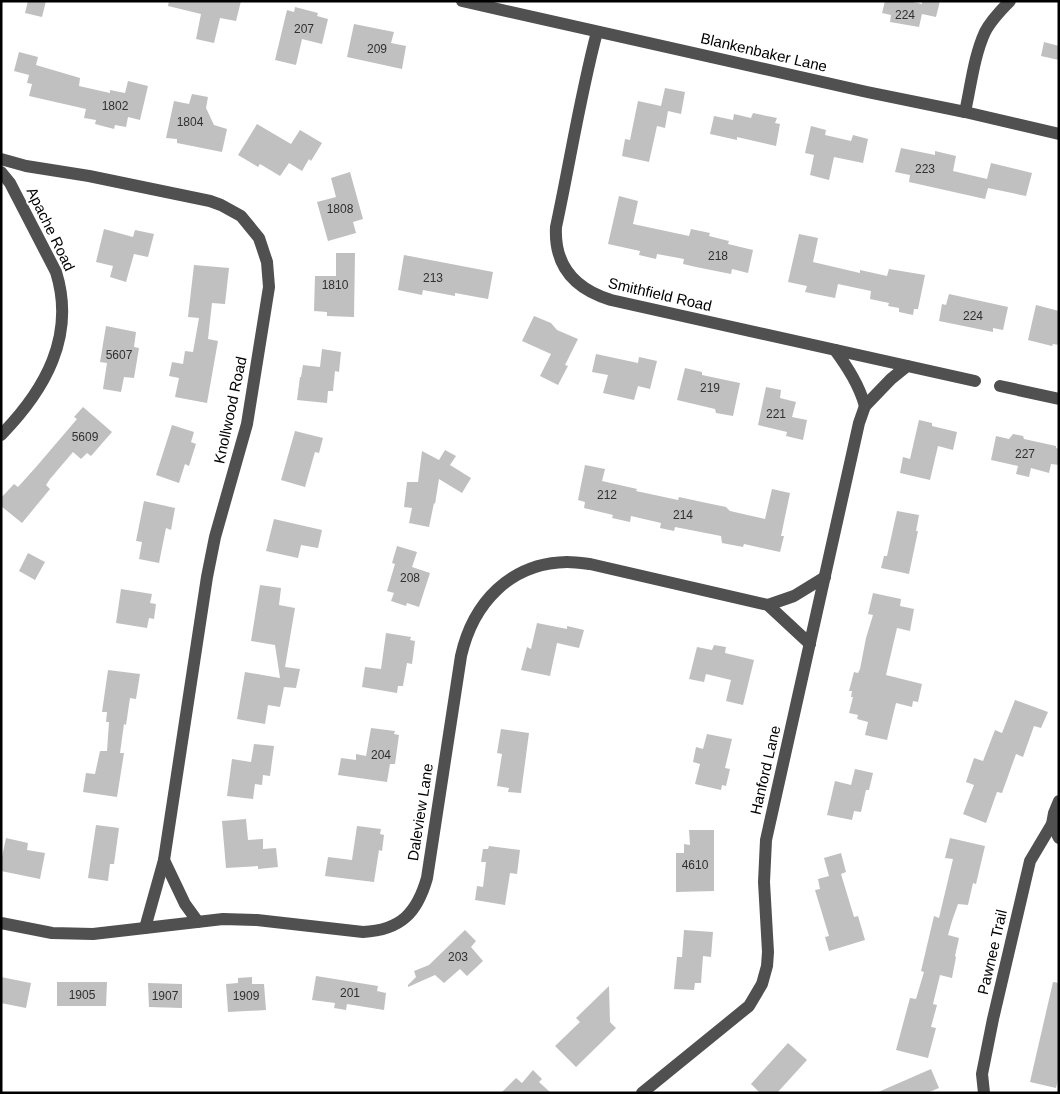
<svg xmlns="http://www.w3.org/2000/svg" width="1060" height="1094" viewBox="0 0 1060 1094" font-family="Arial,sans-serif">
<rect width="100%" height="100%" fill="#fff"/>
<g fill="#c0c0c0">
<polygon points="28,1 46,1 42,17 25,13"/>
<polygon points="169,1 241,1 236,21 220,18 214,43 196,39 201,14 168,6"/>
<polygon points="885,1 908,1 922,4 922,1 940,1 936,17 922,14 919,27 890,22 891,15 882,13"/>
<polygon points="295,7 318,13 317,16 328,19 322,44 302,39 296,65 275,60 287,10 294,12"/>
<polygon points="354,24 394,32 391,43 406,46 402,69 347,57"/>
<polygon points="1044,42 1059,46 1059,60 1041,56"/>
<polygon points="19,52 38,57 36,65 80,78 79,86 110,93 110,90 125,93 128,81 148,86 140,120 128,117 126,127 115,125 114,129 95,124 96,120 84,118 86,109 29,96 32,84 27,83 29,75 14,71"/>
<polygon points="665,88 685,92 681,114 668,111 665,128 657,126 649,162 622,156 625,139 630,140 638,101 661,106"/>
<polygon points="192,94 208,97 206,108 214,125 227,129 222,152 177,143 177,139 166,138 174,101 189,104"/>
<polygon points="753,113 777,118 775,123 780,124 776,146 737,137 737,140 710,134 714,116 733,120 734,114 751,118"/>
<polygon points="257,124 291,144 300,130 322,143 311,161 309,159 302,171 289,163 280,176 260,164 258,167 238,155"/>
<polygon points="811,126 826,130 825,135 851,141 853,135 868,139 863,163 834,157 829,180 810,175 814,155 805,153"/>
<polygon points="901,148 935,155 935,151 956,156 953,171 987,179 991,163 1032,173 1026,196 988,188 985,199 909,182 910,175 895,172"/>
<polygon points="350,172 363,219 353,222 356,233 328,241 317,202 336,197 331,178"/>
<polygon points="619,196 638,201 633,224 689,236 691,229 710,233 709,236 729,241 728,244 753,250 748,273 732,269 731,274 696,267 683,264 684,259 657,254 656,259 639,255 640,251 608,244"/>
<polygon points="104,229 133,237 135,230 154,234 148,257 134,254 126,282 110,277 113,266 96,262"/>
<polygon points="799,234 818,238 813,262 860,273 860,270 887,276 889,269 925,275 918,309 914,309 913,315 899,312 899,308 888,306 889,303 870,299 871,291 838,284 835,298 805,292 807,286 788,282"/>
<polygon points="336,253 355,253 354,317 327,316 327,312 314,311 315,276 336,276"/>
<polygon points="404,255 493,272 488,299 455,293 455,296 423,290 422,295 398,290"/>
<polygon points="194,265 229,268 225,304 212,303 208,339 218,341 207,403 175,397 179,378 169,376 172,362 183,364 185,351 193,352 199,318 188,317"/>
<polygon points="949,294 1008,307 1003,330 993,328 993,332 939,321 942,304 946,305"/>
<polygon points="1036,305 1059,311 1059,345 1053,344 1052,346 1028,340"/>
<polygon points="534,316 551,323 557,330 578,339 565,365 568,366 558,385 540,376 551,354 522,341"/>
<polygon points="106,326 136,332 134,347 139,348 134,378 124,377 121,392 103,389 107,363 100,362"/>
<polygon points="322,349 341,352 339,372 335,371 333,391 328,391 327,403 297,400 300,377 301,377 303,365 320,367"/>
<polygon points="596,354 638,363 639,357 657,361 650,389 638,386 634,400 603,393 608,375 592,372"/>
<polygon points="685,368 702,372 702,375 740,383 733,416 716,413 715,409 677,400"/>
<polygon points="766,387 781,390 780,398 796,402 792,417 807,420 803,440 786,436 787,432 758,425"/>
<polygon points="83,407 112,432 91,456 87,453 81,459 73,452 50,479 46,485 50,489 22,523 1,506 1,498 14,484 18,487 36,467 77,419 74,417"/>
<polygon points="919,420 932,423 932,426 957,432 953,450 938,446 930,480 900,473 903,457 910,459"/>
<polygon points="172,425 194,432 191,442 196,444 189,466 185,464 179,483 156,475"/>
<polygon points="295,431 323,438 319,453 315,452 305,487 281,480"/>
<polygon points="1013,434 1023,436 1024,439 1056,446 1056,448 1059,449 1059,465 1051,464 1049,473 1031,468 1029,477 1016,474 1018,466 991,460 996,436 1009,439"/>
<polygon points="445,450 456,456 450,465 471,478 462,493 439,479 435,504 434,503 429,527 409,523 412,508 404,507 407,482 418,482 422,451 439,460"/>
<polygon points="585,465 605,469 602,481 637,489 636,491 678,500 679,497 702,502 726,507 730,511 765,519 772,489 790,493 781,536 784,536 780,552 744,544 743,547 722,543 721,536 675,527 674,531 660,528 661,523 631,516 630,522 612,518 613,515 584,508 585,502 578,500"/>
<polygon points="144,501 175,508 171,530 166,528 159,563 139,559 142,542 136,541"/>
<polygon points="897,511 919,515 916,531 918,531 909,574 881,568 884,556 887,556"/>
<polygon points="274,519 322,530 318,548 301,545 298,558 266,551"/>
<polygon points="397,546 417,552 412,567 430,573 419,607 407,603 406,606 391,601 394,593 387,591 395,564 392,563"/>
<polygon points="28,553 45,562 35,580 19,571"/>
<polygon points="260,585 281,588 279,605 295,608 285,667 300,669 296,688 284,687 280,707 268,705 265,724 237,719 245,672 280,678 275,645 251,641"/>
<polygon points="121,589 152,594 150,603 156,604 154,619 149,618 147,628 116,623"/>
<polygon points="873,593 901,599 900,606 914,609 910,631 897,628 886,675 922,684 918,702 913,701 912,707 896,703 887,740 865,735 868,722 857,719 858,715 849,713 853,697 851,697 852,691 849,691 854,672 858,673 860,669 866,638 873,615 868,614"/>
<polygon points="537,623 567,629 567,626 584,630 579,648 557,643 550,676 521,670 527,647 531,649"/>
<polygon points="386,633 411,637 410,640 415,641 412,664 407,663 403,686 398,686 397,693 362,687 365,667 381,669"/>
<polygon points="714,645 726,647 725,653 754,660 743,705 726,701 731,680 706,674 704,682 689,679 697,647 712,650"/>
<polygon points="108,670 140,674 136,699 130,698 126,725 124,724 120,753 124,753 117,797 83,792 86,773 95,774 100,751 107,751 109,722 106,722 107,712 102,712"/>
<polygon points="1015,700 1048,712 1041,728 1034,726 1023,757 1016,754 1002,793 997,792 986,823 963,814 974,785 966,782 974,758 983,761 995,730 1002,733"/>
<polygon points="371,728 395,731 394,734 399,735 395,764 390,764 387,782 338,775 341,758 356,760 356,754 366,756"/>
<polygon points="501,729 529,733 521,793 508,792 509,788 497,786 502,754 497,753"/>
<polygon points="707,734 732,739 725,768 730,769 726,786 722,785 721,790 695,784 700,764 693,762 696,747 703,749"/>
<polygon points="254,744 274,746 270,776 263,775 262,785 255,784 253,799 227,796 232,759 251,762"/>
<polygon points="855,769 873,773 869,790 866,790 861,812 854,811 852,820 827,815 835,781 851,785"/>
<polygon points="246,819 248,840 263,839 263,849 276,848 278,867 258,869 258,866 226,868 222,821"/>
<polygon points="96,825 119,828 114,864 110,864 108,881 88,878"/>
<polygon points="357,826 381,829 380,834 384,835 382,851 379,850 374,882 325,876 328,857 352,860"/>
<polygon points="689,830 714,830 714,891 676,892 676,853 684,853 684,844 690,845"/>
<polygon points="6,838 28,843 27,850 45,853 40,879 1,871 1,862"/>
<polygon points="950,838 985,846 976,884 973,883 968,905 958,904 952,921 948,935 959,938 955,956 956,957 952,978 940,975 933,1004 937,1005 931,1027 936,1028 928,1058 896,1050 910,998 916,999 924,972 921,971 934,916 939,918 953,859 945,858"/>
<polygon points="489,846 520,850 517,874 510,873 505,905 475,900 477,886 483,887 486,862 481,862 483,849 488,849"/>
<polygon points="841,853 846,872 841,874 854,917 858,916 865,940 829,951 825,937 829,936 815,890 820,889 818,879 829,876 824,858"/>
<polygon points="465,930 476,941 471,947 483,961 467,976 460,969 444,983 435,975 408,987 408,985 416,977 414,971 429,965"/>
<polygon points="684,930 713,932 711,957 703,956 701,983 695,983 694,990 674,989 677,957 682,957"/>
<polygon points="316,976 378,986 377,991 386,993 384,1010 347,1004 346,1010 334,1008 335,1003 312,1000"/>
<polygon points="1,977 31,983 26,1008 1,1003"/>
<polygon points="252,977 252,984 264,984 266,1010 228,1012 226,984 238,983 238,978"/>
<polygon points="57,982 107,982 106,1006 57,1006"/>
<polygon points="1053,982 1059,983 1059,1075 1056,1088 1030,1082"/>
<polygon points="148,983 182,984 182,1008 149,1007"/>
<polygon points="609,986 610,1022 616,1028 576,1067 555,1046 580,1022 576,1018"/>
<polygon points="788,1043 807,1060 777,1093 760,1093 751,1084"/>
<polygon points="931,1069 939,1088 927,1093 876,1093"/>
<polygon points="533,1070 542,1079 539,1082 551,1093 501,1093 516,1078 522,1083"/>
</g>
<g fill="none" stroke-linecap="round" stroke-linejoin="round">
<g stroke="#505050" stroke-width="12">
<polyline points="462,1 867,92 965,112 1059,134"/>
<path d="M597,32C580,96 570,162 556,227C554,266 575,289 611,300L975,381"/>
<path d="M965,112C971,85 974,56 985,32C991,20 1001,10 1010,1"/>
<polyline points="1,159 26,166 89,176 210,201 221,205 241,216 259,238 267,262 269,287 247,424 215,537 207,577 164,860 145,928"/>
<path d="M1,172L10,183L56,272C76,336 45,390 1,435"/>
<path d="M835,350C848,368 859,385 865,406"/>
<polyline points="1000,386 1059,399"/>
<polyline points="768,605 794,596 825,577"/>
<polyline points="1052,824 1059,838"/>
<polyline points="164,860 185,904 198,922"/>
<path d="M1,923L52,933L93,934L223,919L257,920L363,932C401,930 417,913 427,878L461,656C473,603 510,563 567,562C575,562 582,563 590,564L768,605L810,644"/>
<polyline points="642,1093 749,1006 762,984 767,966 768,952 764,882 766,840 859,423 865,406 891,379 907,366"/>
<polyline points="984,1093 982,1074 993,1019 1030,861 1052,824 1054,813 1059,801"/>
</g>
</g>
<g text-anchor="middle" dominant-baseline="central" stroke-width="4" stroke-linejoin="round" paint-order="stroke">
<g font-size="12" fill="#303030">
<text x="905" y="15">224</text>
<text x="304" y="29">207</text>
<text x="377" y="49">209</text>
<text x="115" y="106">1802</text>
<text x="190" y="122">1804</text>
<text x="925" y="169">223</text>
<text x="340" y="209">1808</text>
<text x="718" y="256">218</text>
<text x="433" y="278">213</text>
<text x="335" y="285">1810</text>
<text x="973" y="316">224</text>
<text x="119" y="355">5607</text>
<text x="710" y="388">219</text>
<text x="776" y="414">221</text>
<text x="85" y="437">5609</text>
<text x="1025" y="454">227</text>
<text x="607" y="495">212</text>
<text x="683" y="515">214</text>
<text x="410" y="578">208</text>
<text x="381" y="755">204</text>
<text x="695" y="865">4610</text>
<text x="458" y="957">203</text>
<text x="350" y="993">201</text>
<text x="82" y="995">1905</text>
<text x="165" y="996">1907</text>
<text x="246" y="996">1909</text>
</g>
<g font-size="15" fill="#000" stroke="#fff">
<text transform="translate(764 52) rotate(13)">Blankenbaker Lane</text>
<text transform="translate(51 229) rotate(64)">Apache Road</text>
<text transform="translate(660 294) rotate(13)">Smithfield Road</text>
<text transform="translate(230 410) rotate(-78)">Knollwood Road</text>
<text transform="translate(765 770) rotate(-77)">Hanford Lane</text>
<text transform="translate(420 812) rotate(-81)">Daleview Lane</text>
<text transform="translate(992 952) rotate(-77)">Pawnee Trail</text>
</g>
</g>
<rect width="1060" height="1094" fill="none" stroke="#000000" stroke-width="5"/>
</svg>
